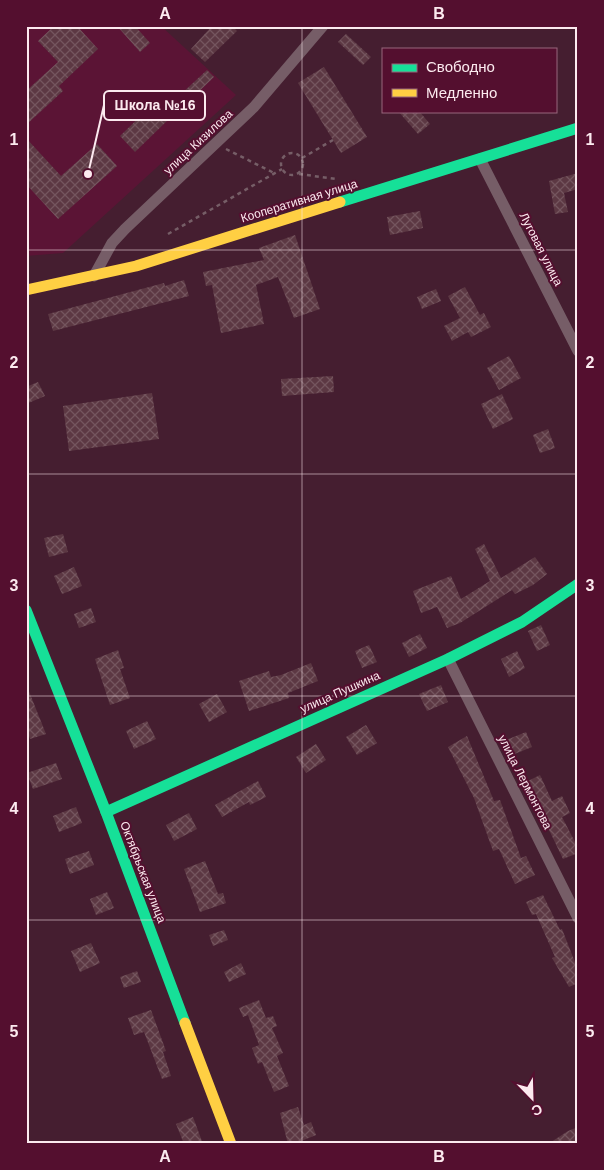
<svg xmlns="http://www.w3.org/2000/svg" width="604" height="1170" viewBox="0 0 604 1170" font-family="Helvetica,sans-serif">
<defs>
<pattern id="building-cross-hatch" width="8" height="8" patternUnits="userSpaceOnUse" patternTransform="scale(1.25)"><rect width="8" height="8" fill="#5c3843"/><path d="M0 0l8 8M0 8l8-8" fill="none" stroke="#74555e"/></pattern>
</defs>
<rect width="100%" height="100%" fill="#451e30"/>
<polygon fill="#5b1435" points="26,26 161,26 236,95 63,253 26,256"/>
<g fill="url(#building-cross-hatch)">
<polygon points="54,26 77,26 98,49 59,86 63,91 26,125 26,91 58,62 38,41"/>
<polygon points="117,26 135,26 150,43 140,52"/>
<polygon points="212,26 232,26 237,31 205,62 191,49"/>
<polygon points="346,34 371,57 363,65 338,42"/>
<polygon points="324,67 367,137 341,153 298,83"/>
<polygon points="207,70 214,77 187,103 180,95"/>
<polygon points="155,102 170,118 135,152 120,136"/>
<polygon points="398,111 419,111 430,124 418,134"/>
<polygon points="26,138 61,176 97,144 117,166 58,219 26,184"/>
<polygon points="578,173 578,189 564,193 568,212 555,214 549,181"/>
<polygon points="420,211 423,228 390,235 387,217"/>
<polygon points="295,235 320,309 294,318 278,277 256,285 264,324 221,333 212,285 206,286 203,272 264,260 259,248"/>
<polygon points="184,280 189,296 53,331 48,314 164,283 165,286"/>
<polygon points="465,287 480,315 484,313 491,327 471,337 468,332 452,341 444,326 460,318 448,296"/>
<polygon points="436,289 441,301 422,309 417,297"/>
<polygon points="509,356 521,378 499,390 487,368"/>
<polygon points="333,376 334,392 282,396 281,379"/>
<polygon points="38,382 45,396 26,404 26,387"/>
<polygon points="152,393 159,439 69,451 63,406"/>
<polygon points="502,394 513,419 493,429 481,404"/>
<polygon points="548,429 555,448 540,453 533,435"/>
<polygon points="63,534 68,552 49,557 44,538"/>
<polygon points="484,544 501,578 535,557 547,574 533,585 515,594 512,590 460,623 447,628 437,607 421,613 413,591 451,576 461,599 490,581 475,549"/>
<polygon points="74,567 82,586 62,594 54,576"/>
<polygon points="91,608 96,622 79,628 74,614"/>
<polygon points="541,625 550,645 537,651 528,631"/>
<polygon points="420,634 427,648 409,657 402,643"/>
<polygon points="369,645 377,662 362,668 355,651"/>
<polygon points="118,650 124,668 120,669 130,698 110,705 95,659"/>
<polygon points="517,651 525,668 509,677 501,659"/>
<polygon points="311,663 318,681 288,693 289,698 249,711 239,681 269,671 271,677 281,675"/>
<polygon points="441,685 448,702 427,711 419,694"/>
<polygon points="28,689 46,734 30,739 26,727 26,690"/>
<polygon points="217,694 227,712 209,722 199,704"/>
<polygon points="147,721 156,739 134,749 126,731"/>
<polygon points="366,725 377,743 357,755 346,737"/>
<polygon points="526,732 532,747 512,755 506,740"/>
<polygon points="467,736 494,801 500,800 521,858 526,856 535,875 515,884 499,849 493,851 474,798 448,747"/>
<polygon points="316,744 326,760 306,773 296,757"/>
<polygon points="56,763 62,779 33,789 27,773"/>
<polygon points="540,775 552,801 562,796 570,813 562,817 575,842 578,853 563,859 526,782"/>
<polygon points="258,781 266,797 250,805 249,802 222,817 215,805"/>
<polygon points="76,807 82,823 59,832 53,816"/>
<polygon points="189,813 197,829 174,841 166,825"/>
<polygon points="89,851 94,865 70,874 65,859"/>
<polygon points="205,861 218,894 223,893 226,903 200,912 184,869"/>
<polygon points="107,892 114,908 96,915 90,899"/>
<polygon points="543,895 560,930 562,929 578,970 578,983 569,987 552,958 555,957 536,914 532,915 526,902"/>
<polygon points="224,930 228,940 213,946 209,935"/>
<polygon points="91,943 100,963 80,972 71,951"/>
<polygon points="241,963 246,974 229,982 224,972"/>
<polygon points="137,971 141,982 124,988 120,977"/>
<polygon points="259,1000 266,1018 273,1016 277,1026 272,1028 283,1053 277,1056 289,1086 274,1092 262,1062 258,1064 252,1048 259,1045 248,1015 243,1017 239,1008"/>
<polygon points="151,1010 166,1051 163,1052 171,1076 162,1079 144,1032 134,1035 128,1018"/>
<polygon points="298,1107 304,1125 311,1122 316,1135 294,1144 288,1144 280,1113"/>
<polygon points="193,1117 203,1144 184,1144 176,1124"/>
<polygon points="578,1127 578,1144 548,1144 568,1131"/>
</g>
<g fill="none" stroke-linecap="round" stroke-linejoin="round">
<g stroke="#765e67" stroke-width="2.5" stroke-dasharray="4 4" stroke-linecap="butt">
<polyline points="226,149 274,173"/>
<circle cx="292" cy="164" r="11"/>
<polyline points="302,158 333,140"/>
<polyline points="299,174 336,179"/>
<polyline points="168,234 282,169"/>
</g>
<g stroke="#765d67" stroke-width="11">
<polyline points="480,159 578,351"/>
<polyline points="94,276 112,243 125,229 254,107 323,26"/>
<polyline points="448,659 578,918"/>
</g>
<g stroke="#16e098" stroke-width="11">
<polyline points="340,202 578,128"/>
<polyline points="26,610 106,812 185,1023"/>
<polyline points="106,812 448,659 522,622 578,584"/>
</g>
<g stroke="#ffcf43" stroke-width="11">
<polyline points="26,290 136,266 340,202"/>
<polyline points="185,1023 231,1144"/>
</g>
</g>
<path fill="none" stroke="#fceaef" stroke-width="1" stroke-opacity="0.55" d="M302,26V1144M26,250H578M26,474H578M26,696H578M26,920H578"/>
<g text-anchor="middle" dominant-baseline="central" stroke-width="4" stroke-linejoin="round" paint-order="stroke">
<g font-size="12" fill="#fceaef" stroke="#540f2f">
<text transform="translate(198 142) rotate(-43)">улица Кизилова</text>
<text transform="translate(299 201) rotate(-17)">Кооперативная улица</text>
<text transform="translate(541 249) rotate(63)">Луговая улица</text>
<text transform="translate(340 692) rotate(-24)">улица Пушкина</text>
<text transform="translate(525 782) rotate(63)">улица Лермонтова</text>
<text transform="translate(143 872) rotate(69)">Октябрьская улица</text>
</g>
</g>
<path fill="none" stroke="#fceaef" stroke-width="2" d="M88 174L104 105"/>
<circle fill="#fceaef" stroke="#540f2f" stroke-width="2" cx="88" cy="174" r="5"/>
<rect fill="#540f2f" stroke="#fceaef" stroke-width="2" x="104" y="91" width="101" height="29" rx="5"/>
<g font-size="14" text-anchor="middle" font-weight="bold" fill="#fceaef">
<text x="155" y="110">Школа №16</text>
</g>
<rect width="604" height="1170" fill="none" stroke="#540f2f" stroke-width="55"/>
<rect x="382" y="48" width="175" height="65" fill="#540f2f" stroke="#97677c"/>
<rect x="392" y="64" width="25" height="8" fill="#16e098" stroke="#97677c"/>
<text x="426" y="72" font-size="15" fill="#fceaef">Свободно</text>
<rect x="392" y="89" width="25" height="8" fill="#ffcf43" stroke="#97677c"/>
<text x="426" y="98" font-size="15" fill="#fceaef">Медленно</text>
<g transform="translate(532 1098) rotate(157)" stroke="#540f2f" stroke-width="4" paint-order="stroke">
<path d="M0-4L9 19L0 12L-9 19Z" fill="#fceaef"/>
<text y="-8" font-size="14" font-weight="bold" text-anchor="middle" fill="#fceaef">С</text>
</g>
<rect x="28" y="28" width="548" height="1114" fill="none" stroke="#fceaef" stroke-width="2"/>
<g font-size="16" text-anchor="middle" font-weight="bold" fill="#fceaef">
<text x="165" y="19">A</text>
<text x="439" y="19">B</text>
<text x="14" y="145">1</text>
<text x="590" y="145">1</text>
<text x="14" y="368">2</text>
<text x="590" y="368">2</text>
<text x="14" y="591">3</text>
<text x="590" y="591">3</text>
<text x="14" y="814">4</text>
<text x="590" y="814">4</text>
<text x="14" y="1037">5</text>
<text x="590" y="1037">5</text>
<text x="165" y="1162">A</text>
<text x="439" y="1162">B</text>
</g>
</svg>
